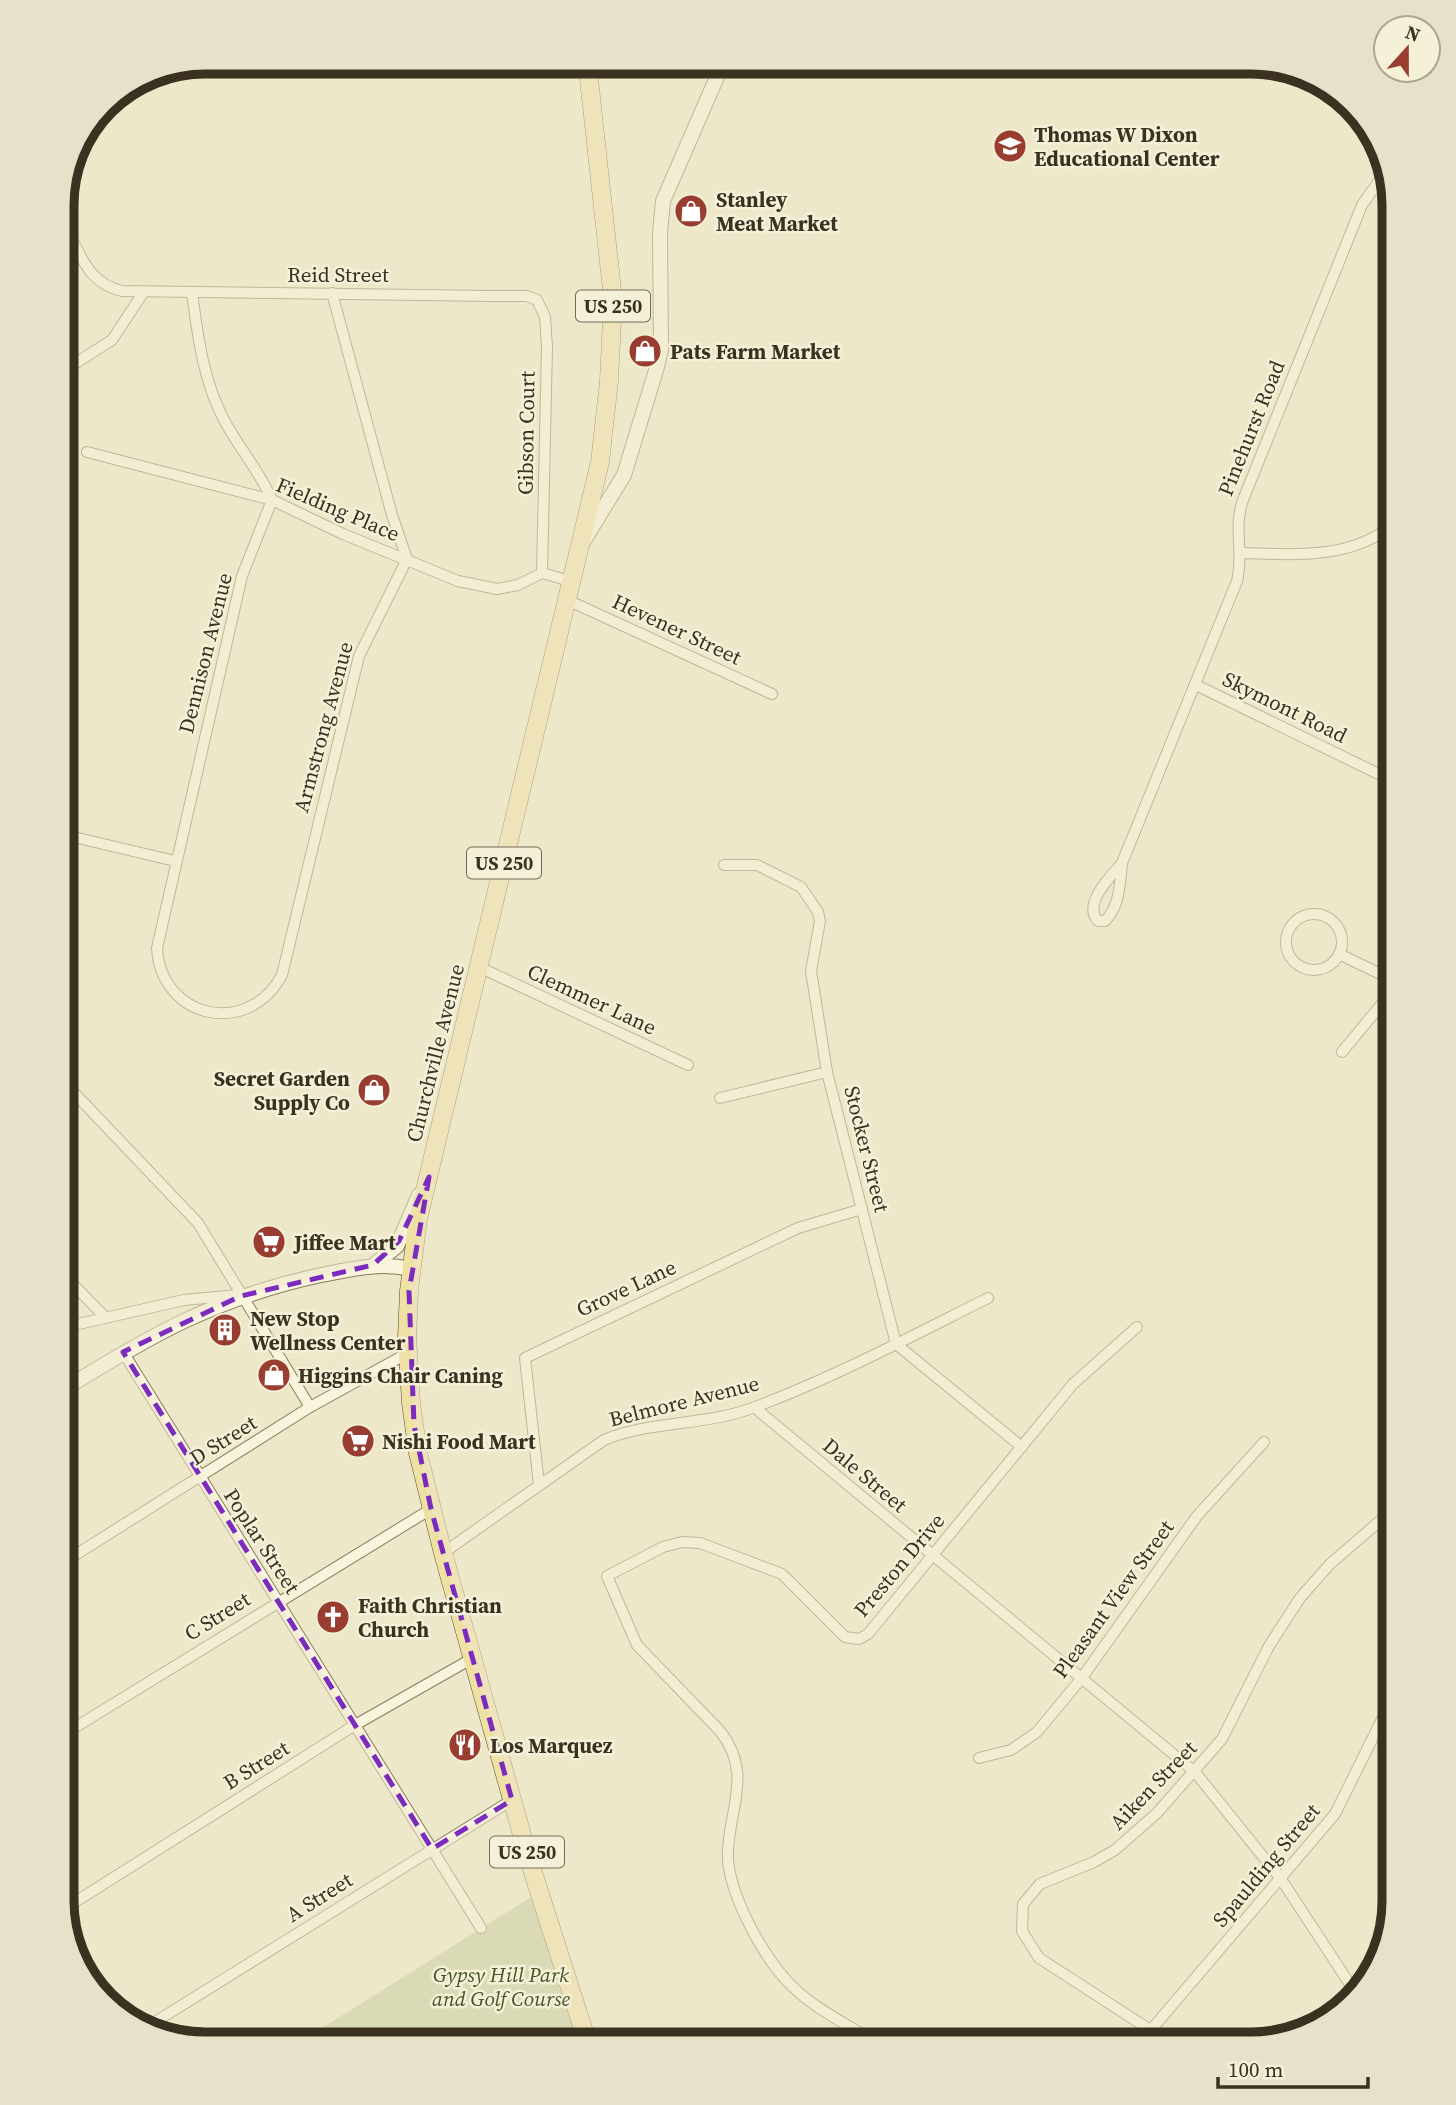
<svg xmlns="http://www.w3.org/2000/svg" width="1456" height="2105" viewBox="0 0 1456 2105" font-family="'Source Serif 4',serif">
<rect width="100%" height="100%" fill="#eee8ca"/>
<polygon fill="#c1cc9d" points="536,1894 585,2044 298,2043"/>
<g fill="none" stroke-linecap="round" stroke-linejoin="round">
<defs>
<g id="minor">
<path d="M62,222C80,249 85,283 122,291L492,296H527L537,300L545,317L547,347L542,573"/>
<path d="M192,293C198,337 203,380 224,420C239,448 260,472 272,500L242,576L157,948C161,1019 248,1038 282,975L359,656L407,559L392,515L332,293"/>
<polyline points="62,372 112,340 143,293"/>
<polyline points="87,452 272,500 343,534 458,581 497,589 518,585 542,573 570,581"/>
<path d="M1240,553C1294,554 1350,561 1395,523"/>
<polyline points="565,599 772,694"/>
<polyline points="61,630 71,601 61,572"/>
<polyline points="1196,685 1395,782"/>
<polyline points="61,834 175,861"/>
<path d="M1122,863C1111,876 1082,904 1098,921H1105C1120,906 1120,883 1122,863L1237,581C1244,553 1233,527 1243,500L1362,205L1386,171"/>
<polyline points="724,865 757,865 801,887 818,912 820,921 811,971 827,1072 896,1344 1022,1447"/>
<circle cx="1314" cy="942" r="28"/>
<polyline points="1339,954 1395,981"/>
<polyline points="479,967 688,1065"/>
<polyline points="1342,1052 1395,988"/>
<polyline points="61,1079 198,1223 310,1407"/>
<polyline points="720,1098 827,1072"/>
<polyline points="61,1272 106,1318"/>
<polyline points="61,1328 184,1300 238,1295"/>
<polyline points="123,1352 481,1928"/>
<polyline points="755,1408 1195,1772 1281,1879 1355,1992"/>
<polyline points="539,1485 525,1358 798,1228 862,1209"/>
<path d="M443,1553L604,1440C652,1420 707,1426 755,1407C835,1377 912,1336 988,1298"/>
<polyline points="61,1564 310,1407 408,1353"/>
<polyline points="61,1736 431,1509"/>
<polyline points="979,1758 1011,1750 1037,1732 1081,1679 1197,1516 1264,1442"/>
<polyline points="64,1909 355,1725 473,1658"/>
<polyline points="147,2027 512,1800"/>
<path d="M878,2044C851,2026 816,2010 793,1987C764,1960 725,1889 728,1849C731,1804 752,1772 720,1731L637,1645L607,1576L663,1547L682,1542L700,1543L782,1574L845,1637L859,1639L868,1634L1073,1384L1137,1327"/>
<polyline points="1139,2044 1335,1814 1395,1693"/>
<polyline points="1172,2044 1039,1958 1022,1931 1023,1904 1040,1884 1094,1862 1115,1850 1157,1813 1222,1739 1269,1646 1300,1598 1330,1564 1395,1508"/>
</g>
<g id="tertiary">
<polyline points="583,542 624,475 657,367 661,350 660,233 663,201 724,61"/>
<polyline points="375,1264 397,1246 419,1195"/>
<path d="M61,1391C151,1335 215,1298 321,1275C352,1269 379,1262 411,1269"/>
</g>
<polyline id="primary" points="587,61 613,299 609,381 600,462 418,1219 409,1291 407,1337 411,1403 418,1453 443,1553 529,1860 588,2044"/>
</defs>
<use href="#minor" stroke="#8a7c5e" stroke-width="12"/>
<use href="#tertiary" stroke="#8a7c5e" stroke-width="16"/>
<use href="#primary" stroke="#594932" stroke-width="19"/>
<use href="#minor" stroke="#f8f4dd" stroke-width="10"/>
<use href="#tertiary" stroke="#f8f4dd" stroke-width="14"/>
<use href="#primary" stroke="#efe1a4" stroke-width="18"/>
</g>
<path d="M0 0H1456V2105H0ZM429,1177L409,1291L414,1425L431,1509L512,1800L432,1849L123,1352L241,1296L373,1265L399,1241Z" fill="#eee8ca" fill-opacity=".55" fill-rule="evenodd"/>
<path fill="none" stroke="#7b2cbf" stroke-width="5" stroke-dasharray="14 9" stroke-linejoin="round" d="M429,1177L409,1291L414,1425L431,1509L512,1800L432,1849L123,1352L241,1296L373,1265L399,1241Z"/>
<defs>
<symbol id="school-disc" viewBox="-11 -11 22 22"><circle r="9.5" fill="#983d30" stroke="#f5f1d9"/><path d="M0-5L7-2L0 1L-7-2ZM-4 1L0 2.5L4 1V4Q0 6-4 4Z" fill="#fff"/></symbol>
<symbol id="shop-disc" viewBox="-11 -11 22 22"><circle r="9.5" fill="#983d30" stroke="#f5f1d9"/><path d="M-5-2.5h2.3a2.7 3.5 0 0 1 5.4 0H5L5.5 6h-11ZM-1.5-2.5h3a1.5 2.3 0 0 0-3 0Z" fill="#fff"/></symbol>
<symbol id="supermarket-disc" viewBox="-11 -11 22 22"><circle r="9.5" fill="#983d30" stroke="#f5f1d9"/><path d="M-6-5.5h2.5l.6 2H6L4.5 2H-2.5L-4.4-4H-6ZM-1.5 3.2a1.3 1.3 0 1 0 .1 0ZM3 3.2a1.3 1.3 0 1 0 .1 0Z" fill="#fff"/></symbol>
<symbol id="building-disc" viewBox="-11 -11 22 22"><circle r="9.5" fill="#983d30" stroke="#f5f1d9"/><path d="M-4-6H4V6H1V3H-1V6H-4ZM-2.5-4.3h1.7v1.8h-1.7ZM.8-4.3h1.7v1.8H.8ZM-2.5-1h1.7V.8h-1.7ZM.8-1h1.7V.8H.8Z" fill="#fff"/></symbol>
<symbol id="church-disc" viewBox="-11 -11 22 22"><circle r="9.5" fill="#983d30" stroke="#f5f1d9"/><path d="M-1.2-6h2.4v3.5h3.3v2.4h-3.3V6h-2.4V-.1h-3.3v-2.4h3.3Z" fill="#fff"/></symbol>
<symbol id="restaurant-disc" viewBox="-11 -11 22 22"><circle r="9.5" fill="#983d30" stroke="#f5f1d9"/><path d="M-5-6h1v4h1v-4h1v4h1v-4h1v5L-1.5 .5V6h-2V.5L-5-1ZM5-6V6H3V1.5H1.5Q1.5-4 5-6Z" fill="#fff"/></symbol>
</defs>
<g fill-rule="evenodd">
<use href="#school-disc" x="991" y="127" width="38" height="38"/>
<use href="#shop-disc" x="672" y="192" width="38" height="38"/>
<use href="#shop-disc" x="626" y="332" width="38" height="38"/>
<use href="#shop-disc" x="355" y="1071" width="38" height="38"/>
<use href="#supermarket-disc" x="250" y="1223" width="38" height="38"/>
<use href="#building-disc" x="206" y="1311" width="38" height="38"/>
<use href="#shop-disc" x="255" y="1356" width="38" height="38"/>
<use href="#supermarket-disc" x="339" y="1422" width="38" height="38"/>
<use href="#church-disc" x="314" y="1598" width="38" height="38"/>
<use href="#restaurant-disc" x="446" y="1726" width="38" height="38"/>
</g>
<g text-anchor="middle" dominant-baseline="central" stroke-width="5" stroke-linejoin="round" paint-order="stroke">
<g fill="#f5f1d9" stroke="#736b58" stroke-width="2">
<rect x="576" y="290.5" width="74" height="31" rx="5"/>
<rect x="467" y="847.5" width="74" height="31" rx="5"/>
<rect x="490" y="1836.5" width="74" height="31" rx="5"/>
</g>
<g font-size="19" font-weight="bold" fill="#3b3121">
<text x="613" y="306">US 250</text>
<text x="504" y="863">US 250</text>
<text x="527" y="1852">US 250</text>
</g>
<g font-size="21" font-weight="bold" fill="#3b3121" stroke="#f5f1d9" text-anchor="start">
<text x="1034" y="134">Thomas W Dixon<tspan x="1034" dy="24">Educational Center</tspan></text>
<text x="716" y="199">Stanley<tspan x="716" dy="24">Meat Market</tspan></text>
<text x="670" y="351">Pats Farm Market</text>
<text x="350" y="1078" text-anchor="end">Secret Garden<tspan x="350" dy="24">Supply Co</tspan></text>
<text x="294" y="1242">Jiffee Mart</text>
<text x="250" y="1318">New Stop<tspan x="250" dy="24">Wellness Center</tspan></text>
<text x="298" y="1375">Higgins Chair Caning</text>
<text x="382" y="1441">Nishi Food Mart</text>
<text x="358" y="1605">Faith Christian<tspan x="358" dy="24">Church</tspan></text>
<text x="490" y="1745">Los Marquez</text>
</g>
<g font-size="21" fill="#3b3121" stroke="#f5f1d9">
<text x="338" y="274">Reid Street</text>
<text transform="translate(1251 428) rotate(-68)">Pinehurst Road</text>
<text transform="translate(526 433) rotate(-89)">Gibson Court</text>
<text transform="translate(338 509) rotate(23)">Fielding Place</text>
<text transform="translate(677 629) rotate(25)">Hevener Street</text>
<text transform="translate(205 653) rotate(-76)">Dennison Avenue</text>
<text transform="translate(1285 707) rotate(26)">Skymont Road</text>
<text transform="translate(323 727) rotate(-75)">Armstrong Avenue</text>
<text transform="translate(592 999) rotate(25)">Clemmer Lane</text>
<text transform="translate(435 1053) rotate(-76)">Churchville Avenue</text>
<text transform="translate(867 1149) rotate(76)">Stocker Street</text>
<text transform="translate(626 1288) rotate(-25)">Grove Lane</text>
<text transform="translate(684 1401) rotate(-14)">Belmore Avenue</text>
<text transform="translate(223 1440) rotate(-32)">D Street</text>
<text transform="translate(865 1475) rotate(40)">Dale Street</text>
<text transform="translate(262 1541) rotate(57)">Poplar Street</text>
<text transform="translate(899 1565) rotate(-50)">Preston Drive</text>
<text transform="translate(1113 1599) rotate(-54)">Pleasant View Street</text>
<text transform="translate(217 1616) rotate(-32)">C Street</text>
<text transform="translate(256 1765) rotate(-32)">B Street</text>
<text transform="translate(1153 1785) rotate(-46)">Aiken Street</text>
<text transform="translate(1266 1865) rotate(-50)">Spaulding Street</text>
<text transform="translate(319 1897) rotate(-32)">A Street</text>
</g>
<g font-size="21" font-style="italic" fill="#455728" stroke="#f5f1d9">
<text x="501" y="1974">Gypsy Hill Park<tspan x="501" dy="24">and Golf Course</tspan></text>
</g>
</g>
<path d="M0 0H1456V2105H0ZM205 74H1251A131 131 0 0 1 1382 205V1901A131 131 0 0 1 1251 2032H205A131 131 0 0 1 74 1901V205A131 131 0 0 1 205 74Z" fill="#e6e2ca" fill-rule="evenodd"/>
<path fill="none" stroke="#3b3121" stroke-width="9" d="M205 74H1251A131 131 0 0 1 1382 205V1901A131 131 0 0 1 1251 2032H205A131 131 0 0 1 74 1901V205A131 131 0 0 1 205 74Z"/>
<g transform="translate(1407 49) rotate(21)"><circle r="33" fill="#f5f1d9" stroke="#aba48f" stroke-width="2"/>
<path d="M0-5L12 26L0 18L-12 26Z" fill="#983d30"/>
<text y="-10" font-size="19" font-weight="bold" text-anchor="middle" fill="#3b3121">N</text>
</g>
<path d="M1218 2077v10h150v-10" fill="none" stroke="#3b3121" stroke-width="3.5"/>
<text x="1228" y="2077" font-size="21" fill="#3b3121" stroke="#f5f1d9" stroke-width="5" paint-order="stroke">100 m</text>
</svg>
